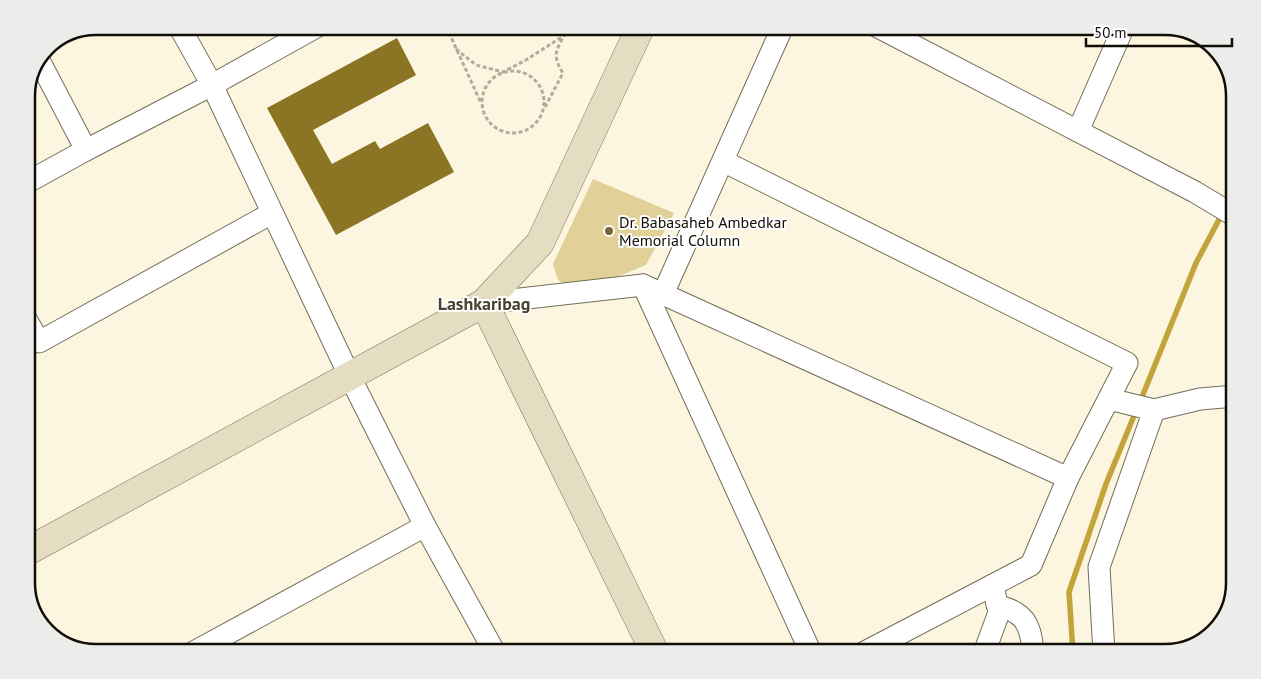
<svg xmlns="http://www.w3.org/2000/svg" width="1261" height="679" viewBox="0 0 1261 679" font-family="'PT Sans',sans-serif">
<rect width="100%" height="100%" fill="#fcf5df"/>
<polygon fill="#e1d097" points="593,179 674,213 646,265 612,279 571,288 558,280 553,264"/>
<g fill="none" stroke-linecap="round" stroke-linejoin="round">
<g stroke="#c2a43b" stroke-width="5.5">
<polyline points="1226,206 1235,190"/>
<polyline points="1140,402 1196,263 1222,214"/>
<polyline points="1073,653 1069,592 1106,484 1136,411"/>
</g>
</g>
<g fill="#8b7424">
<polygon points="948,26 960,26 957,31"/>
<polygon points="397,38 416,75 313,130 332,164 375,141 380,149 428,123 454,172 336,235 267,108"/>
</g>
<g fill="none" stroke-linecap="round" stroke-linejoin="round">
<defs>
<g id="street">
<polyline points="318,26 212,85 350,377 425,526"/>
<polyline points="876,26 1195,192 1235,216"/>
<polyline points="1078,131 1124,26"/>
<polyline points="86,150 212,85 179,26"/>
<polyline points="723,161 1127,363 1068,478"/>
<polyline points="26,183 86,150 40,62"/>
<polyline points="643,285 1068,478 1031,565 863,653"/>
<polyline points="663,294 783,26"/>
<polyline points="484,303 643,285 811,653"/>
<polyline points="26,319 39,342 272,213"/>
<polyline points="1109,399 1154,410"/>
<path d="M993,585L997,605C1003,608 1011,609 1016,613C1030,621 1032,639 1033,653"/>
<polyline points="192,653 425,526 494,651 489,653"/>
<polyline points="984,653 1001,607"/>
<polyline points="1104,653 1099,567 1154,410 1200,399 1235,396"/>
</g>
<g id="secondary">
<polyline points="484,303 655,653"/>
<polyline points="26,552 484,303 540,243 641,26"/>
</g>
</defs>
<use href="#street" stroke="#736d59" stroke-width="23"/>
<use href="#secondary" stroke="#736d59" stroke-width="29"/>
<g stroke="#b2ac9b" stroke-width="3" stroke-dasharray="4 2.5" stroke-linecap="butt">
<polyline points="448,26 451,37 481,103"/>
<polyline points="456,49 476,65 503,72 526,60 579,26"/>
<circle cx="513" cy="102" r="31"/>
<path d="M545,107L563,73C553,57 555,53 563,37"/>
</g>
<use href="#street" stroke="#fff" stroke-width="21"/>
<use href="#secondary" stroke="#e5ddc2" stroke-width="28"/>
</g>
<circle fill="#766735" stroke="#fff" stroke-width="2" cx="609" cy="231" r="5"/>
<g text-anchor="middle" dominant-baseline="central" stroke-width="4" stroke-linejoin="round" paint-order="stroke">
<g font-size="16" fill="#110e07" stroke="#fff" text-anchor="start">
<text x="619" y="222">Dr. Babasaheb Ambedkar<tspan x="619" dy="18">Memorial Column</tspan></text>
</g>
<g font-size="18" font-weight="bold" fill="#484230" stroke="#fff">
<text x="484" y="303">Lashkaribag</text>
</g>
</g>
<path d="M0 0H1261V679H0ZM96 35H1165A61 61 0 0 1 1226 96V583A61 61 0 0 1 1165 644H96A61 61 0 0 1 35 583V96A61 61 0 0 1 96 35Z" fill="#ececeb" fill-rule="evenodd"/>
<path fill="none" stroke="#110e07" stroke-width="2.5" d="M96 35H1165A61 61 0 0 1 1226 96V583A61 61 0 0 1 1165 644H96A61 61 0 0 1 35 583V96A61 61 0 0 1 96 35Z"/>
<path d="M1086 38v8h146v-8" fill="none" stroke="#110e07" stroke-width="2.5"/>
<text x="1094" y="38" font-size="15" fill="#110e07" stroke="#ffffff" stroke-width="4" paint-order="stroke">50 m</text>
</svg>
